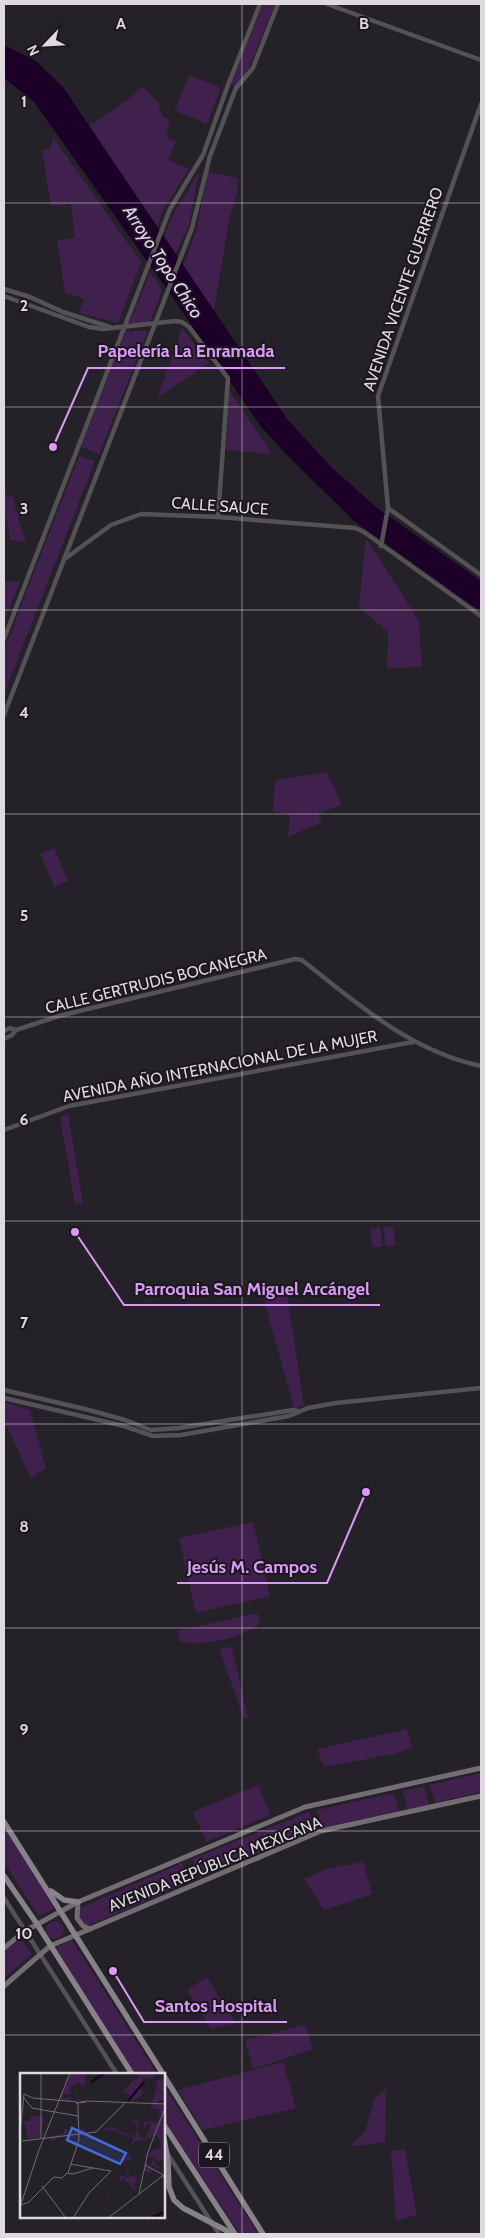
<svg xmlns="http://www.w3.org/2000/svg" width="485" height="2238" viewBox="0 0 485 2238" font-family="Cabin,sans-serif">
<rect width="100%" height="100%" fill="#252128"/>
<g fill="#40204d">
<polygon points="263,4 275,4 246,75 234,86 231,84"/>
<polygon points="189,75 221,88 207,124 175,111"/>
<polygon points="143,86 158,103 163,117 170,120 166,137 176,141 168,160 189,169 163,210 157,228 89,126 126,101"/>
<polygon points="53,137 141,262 118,323 79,313 84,299 65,293 57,240 75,238 71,204 51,206 42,151 50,148"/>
<polygon points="199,171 189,225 175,255 163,240 171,219"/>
<polygon points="208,172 237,178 238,189 229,220 214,310 183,267 196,231"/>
<polygon points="150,273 162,289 150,322 129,324"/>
<polygon points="182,328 209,363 157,398"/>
<polygon points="126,331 148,331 99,454 81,447"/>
<polygon points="229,390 272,454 226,450"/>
<polygon points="79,456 95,461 4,694 4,650"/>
<path d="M5,488L8,498L12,496L26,542L10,540C9,522 0,506 5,488Z"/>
<polygon points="366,538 419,621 422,667 387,668 388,632 359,607"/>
<polygon points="20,581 4,623 4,582"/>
<polygon points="327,772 341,805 318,814 322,822 288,837 290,814 273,812 275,780"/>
<polygon points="54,848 68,881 54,887 40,854"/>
<polygon points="68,1114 83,1203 75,1204 60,1117"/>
<polygon points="393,1226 396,1245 386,1246 383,1227"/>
<polygon points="380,1227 383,1246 373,1247 370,1229"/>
<polygon points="286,1288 304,1406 294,1408 262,1292"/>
<polygon points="4,1402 30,1410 46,1468 31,1478 7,1427 4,1427"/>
<polygon points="253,1522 270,1596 196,1613 179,1538"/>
<path d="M257,1613L260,1624C235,1639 209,1647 180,1641L177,1631Z"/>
<polygon points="230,1647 232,1648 248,1718 244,1719 220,1651 221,1648"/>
<polygon points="407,1729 412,1747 394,1754 324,1767 317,1749"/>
<polygon points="481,1773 481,1792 435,1803 430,1785"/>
<polygon points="258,1785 270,1815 206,1842 193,1812"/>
<polygon points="424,1787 429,1805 408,1810 402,1791"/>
<polygon points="394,1793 399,1811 323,1828 317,1810"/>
<polygon points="309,1812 314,1829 200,1878 192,1859"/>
<polygon points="4,1828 54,1907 49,1912 38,1915 4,1862"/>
<polygon points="363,1862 372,1894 324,1910 304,1879 329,1868"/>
<polygon points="182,1863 190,1882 87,1926 79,1919 80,1908"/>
<circle cx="55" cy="1930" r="9"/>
<polygon points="21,1939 32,1954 4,1978 4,1952"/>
<polygon points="72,1940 157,2074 134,2074 56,1948"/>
<polygon points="207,1977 235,2023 211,2029 187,1990"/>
<polygon points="305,2025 313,2049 253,2069 245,2040"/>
<polygon points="283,2062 296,2108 203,2130 178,2090"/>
<polygon points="164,2086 258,2234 240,2234 164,2120"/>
<polygon points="386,2089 385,2142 349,2147 365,2131 374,2099"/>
<polygon points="391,2150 405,2150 417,2215 396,2221"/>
</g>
<polygon fill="#1c0028" points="4,45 36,61 63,87 288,420 331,467 376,507 481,581 481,612 354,521 283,451 261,427 171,295 34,102 4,78"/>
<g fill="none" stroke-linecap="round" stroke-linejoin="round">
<g stroke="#555256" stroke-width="4.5">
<polyline points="327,4 481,60"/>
<polyline points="4,289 30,297 63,312 110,327"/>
<polyline points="4,296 89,327 103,329 175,321 182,322 189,327 228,378 218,517"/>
<polyline points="388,508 481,575"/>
<polyline points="381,546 388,508 378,396 481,104"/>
<polyline points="66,558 111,525 141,514 218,517 355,528 364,532 481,616"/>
<polyline points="4,639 170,209 203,155 228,85 260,4"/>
<polyline points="4,715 192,228 210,156 236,88 253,68 278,4"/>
<polyline points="4,1031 10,1028 16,1030"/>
<path d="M4,1039L12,1035L16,1030L59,1016L295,959L302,960C357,1004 411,1051 481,1066"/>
<polyline points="4,1130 69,1106 413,1042"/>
<polyline points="4,1390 89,1410 125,1420 151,1430 179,1428 293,1410 298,1411"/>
<polyline points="4,1398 124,1426 153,1436 181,1435 289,1416 308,1408 336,1403 481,1388"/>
<polyline points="4,1898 117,2074"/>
<polyline points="167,2153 219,2234"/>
</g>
<g stroke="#716d73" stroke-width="5">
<polyline points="78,1902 77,1918 83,1926 90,1929"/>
<polyline points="4,1948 25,1931 78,1902 305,1807 481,1768"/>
<polyline points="4,1986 50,1946 321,1831 481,1796"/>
</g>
<g stroke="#878189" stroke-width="5.5">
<polyline points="4,1822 163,2074"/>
<polyline points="4,1876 37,1924 132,2074"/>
<polyline points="51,1891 64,1900 78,1902"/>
<polyline points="164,2076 263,2234"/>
<polyline points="164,2125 235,2234"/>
<polyline points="164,2138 168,2161 169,2187 174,2200 183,2208 233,2234"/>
</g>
</g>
<path fill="none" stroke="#dedadf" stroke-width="1" stroke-opacity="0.55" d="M242,4V2234M4,203H481M4,407H481M4,610H481M4,814H481M4,1017H481M4,1221H481M4,1424H481M4,1628H481M4,1831H481M4,2035H481"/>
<g text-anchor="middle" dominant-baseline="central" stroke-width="4" stroke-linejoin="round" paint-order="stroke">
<rect fill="#1c171e" stroke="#a4a0a5" stroke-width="1" x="199" y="2142.5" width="30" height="25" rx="4"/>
<g font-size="15" font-weight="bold" fill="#dedadf">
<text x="214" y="2155">44</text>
</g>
<g font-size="16" fill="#dedadf" stroke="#1c171e">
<text transform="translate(403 289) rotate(-71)">AVENIDA VICENTE GUERRERO</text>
<text transform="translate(220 506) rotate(4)">CALLE SAUCE</text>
<text transform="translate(156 981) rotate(-14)">CALLE GERTRUDIS BOCANEGRA</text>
<text transform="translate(220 1066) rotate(-11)">AVENIDA AÑO INTERNACIONAL DE LA MUJER</text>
<text transform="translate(215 1864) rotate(-22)">AVENIDA REPÚBLICA MEXICANA</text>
</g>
<g font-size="18" font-style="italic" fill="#ebd1f8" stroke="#1c171e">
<text transform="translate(163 262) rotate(57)">Arroyo Topo Chico</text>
</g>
</g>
<g transform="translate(20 2073)">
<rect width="145" height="145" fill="#252128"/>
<path d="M50,0L66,2L65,13L58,10L50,14V21L43,22V26L52,23L50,27L57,28L55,19V14L57,26L68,27L57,28L58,55L62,59L61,42H62V53L66,59L69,58H72L59,60L60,66H59L57,75L54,81L61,83L54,82L49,99L59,60L54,61V65L52,61L39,63L33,68L28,65L32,63H29L44,61V56H48L47,61L59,59L56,41L57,29L39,27ZM119,0L136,2L133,5L123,4L120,13L123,21L114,27L106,28L110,22L102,19L115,6H120L119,2L124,4L119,1L118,3L115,4ZM140,6L145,7V20L136,16L145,23V27H139V32L145,33V76L139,80L145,78V88H139L136,92L141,94L138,96L133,91L131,99H127L124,98L126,88L130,95L133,86L136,91L139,87L135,86L138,80L134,84H124L125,80L130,83L129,79L142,74L137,61L125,67L114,68L113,72L111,71L114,65L101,61L96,57H84L86,54L98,55L96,56L114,64L117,58L120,65L125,66L131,51L128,50L124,56V49L119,48L118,54L117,58L116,51L109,49L115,50L114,47H119V42V48L137,50L139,45L133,44L139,45L140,37L131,35L136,16L128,19L124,27L126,19L136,16L137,7ZM11,42L23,43L22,55L20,64L8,66L4,48H10ZM109,82L112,87L104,88L107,98L114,101L108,99L109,104L117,103L115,113L111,110L117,117L110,115L77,129L79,132L77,129L58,138L86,125L87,119V124L110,115H112L102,103L103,107L99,108V105L102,102L109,106L103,86Z" fill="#40204d"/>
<path fill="none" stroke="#1c0028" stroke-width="2.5" d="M71,9L85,0M108,28L124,9M130,145L145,139"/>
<path fill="none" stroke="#6f6b71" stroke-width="1" d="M21,0V65M4,25L12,35L58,43M67,28L145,31M66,29L56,30L67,28M0,60L4,21L13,25L57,29M2,68L76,59L105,30M50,91L91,98L69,120L53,145M125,92L142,101L145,107M48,100L59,67L58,30M22,113L46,145M119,121L128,79L145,35M1,132L9,129L34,104L42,105L47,100L53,101L73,95M0,134L19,77L50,0M88,145L145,101"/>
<path fill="#446ad9" fill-opacity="0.15" stroke="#446ad9" stroke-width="2.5" d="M52,55L106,80L100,91L47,67Z"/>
<rect width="145" height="145" fill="none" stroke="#dedadf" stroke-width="2.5"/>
</g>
<g font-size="16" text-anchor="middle" font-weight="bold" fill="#dedadf" stroke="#1c171e" stroke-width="4" stroke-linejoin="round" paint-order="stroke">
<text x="121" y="29">A</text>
<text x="364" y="29">B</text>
<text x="24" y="107">1</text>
<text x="24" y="311">2</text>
<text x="24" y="514">3</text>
<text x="24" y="718">4</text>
<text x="24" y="921">5</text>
<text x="24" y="1125">6</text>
<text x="24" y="1328">7</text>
<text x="24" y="1532">8</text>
<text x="24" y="1735">9</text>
<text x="24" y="1939">10</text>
</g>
<path fill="none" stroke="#da9af6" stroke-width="2" d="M53 447L88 368H285M75 1232L124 1305H380M366 1492L327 1583H177M113 1971L144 2022H287"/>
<g fill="#da9af6" stroke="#1c171e" stroke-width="2">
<circle cx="53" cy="447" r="5"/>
<circle cx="75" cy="1232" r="5"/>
<circle cx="366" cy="1492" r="5"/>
<circle cx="113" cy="1971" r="5"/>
</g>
<g font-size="18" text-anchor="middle" font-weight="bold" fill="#da9af6" stroke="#1c171e" stroke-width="4" stroke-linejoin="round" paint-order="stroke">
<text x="186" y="357">Papelería La Enramada</text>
<text x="252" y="1295">Parroquia San Miguel Arcángel</text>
<text x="252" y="1573">Jesús M. Campos</text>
<text x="216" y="2012">Santos Hospital</text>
</g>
<rect width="485" height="2238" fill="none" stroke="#dedadf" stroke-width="10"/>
<g transform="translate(45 45) rotate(245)" stroke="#1c171e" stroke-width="4" paint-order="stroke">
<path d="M0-4L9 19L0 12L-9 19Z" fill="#dedadf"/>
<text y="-8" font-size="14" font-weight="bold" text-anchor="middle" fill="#dedadf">N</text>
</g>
</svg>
